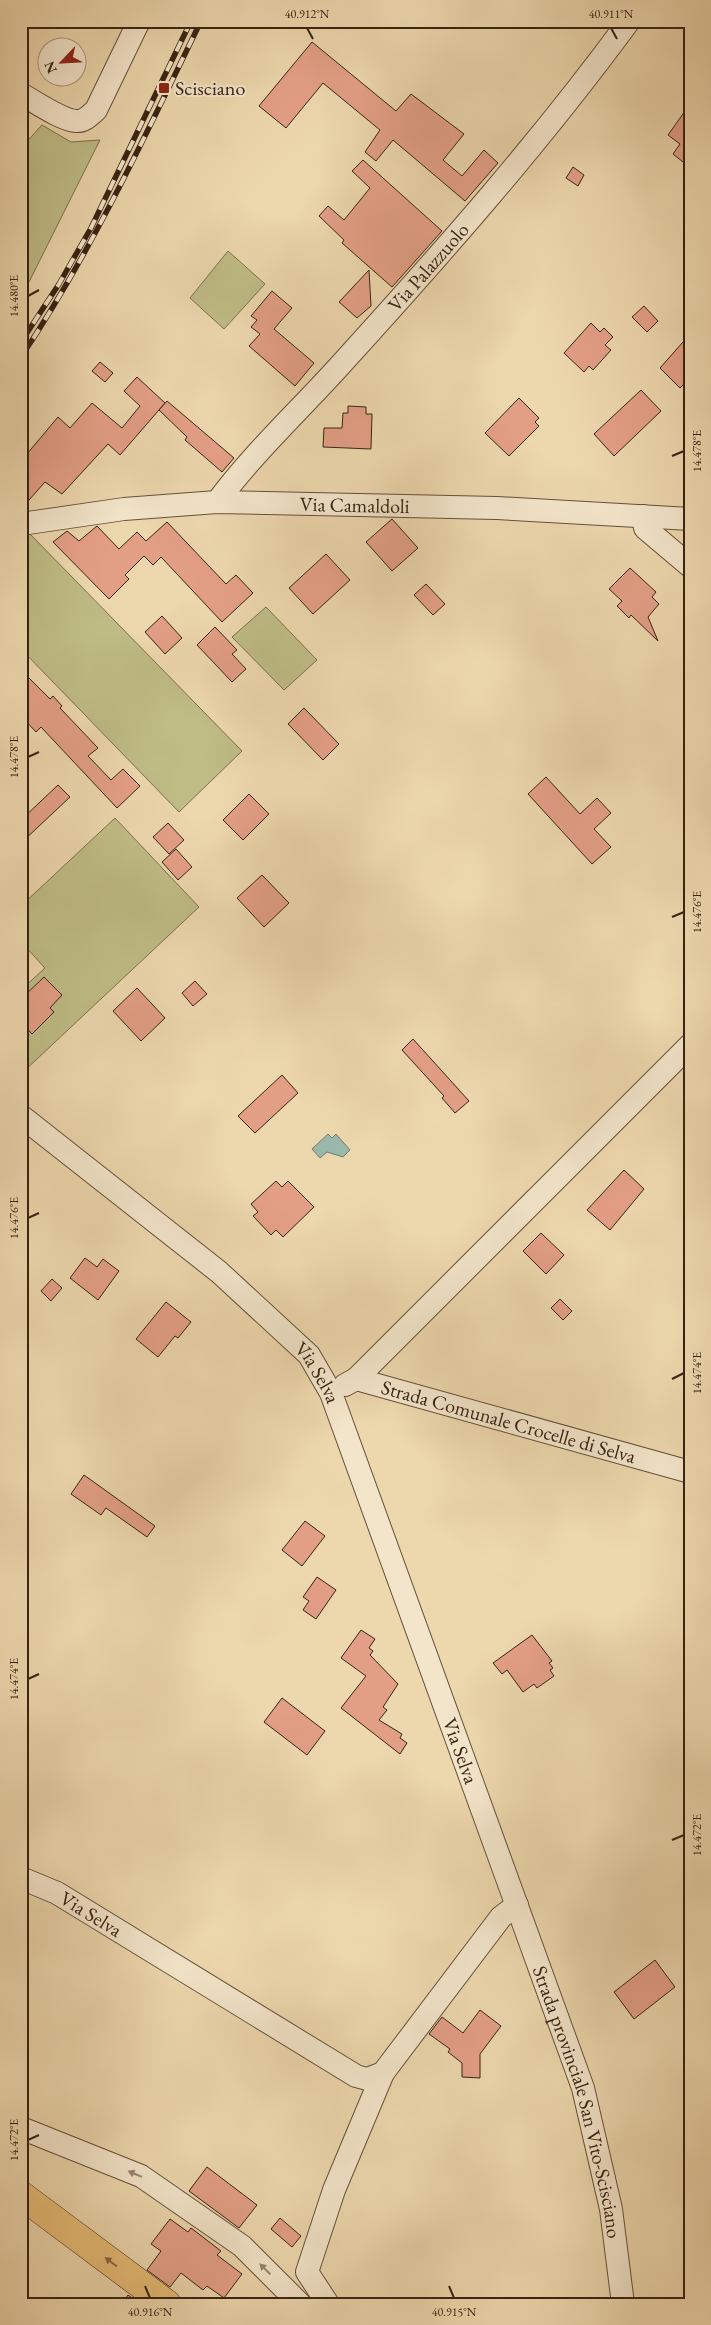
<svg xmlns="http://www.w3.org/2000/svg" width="711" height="2325" viewBox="0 0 711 2325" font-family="'EB Garamond',serif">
<rect width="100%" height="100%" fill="#edd7ad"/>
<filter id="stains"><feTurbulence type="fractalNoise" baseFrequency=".004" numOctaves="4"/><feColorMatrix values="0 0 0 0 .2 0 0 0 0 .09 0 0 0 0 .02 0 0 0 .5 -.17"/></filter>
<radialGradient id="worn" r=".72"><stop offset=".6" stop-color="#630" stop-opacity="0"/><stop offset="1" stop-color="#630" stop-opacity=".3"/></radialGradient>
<g fill="#bfbc85" stroke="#7b704c">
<polygon points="42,125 71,142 100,140 29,282 21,275 21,148"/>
<polygon points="228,251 265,284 224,329 190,298"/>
<polygon points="29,533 242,751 179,812 21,649 21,535"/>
<polygon points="266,607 317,660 284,690 232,637"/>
<polygon points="115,818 199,907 21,1074 21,990 45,968 21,942 21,906"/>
</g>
<polygon fill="#99b9ac" stroke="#727d6f" points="328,1134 332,1138 336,1134 350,1150 343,1157 327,1152 320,1158 312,1149"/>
<g fill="#e39f86" stroke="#372313">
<polygon points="312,42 396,111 411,94 464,134 443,160 462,176 484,150 498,163 465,201 393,140 376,161 365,152 380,130 323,83 286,128 259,106"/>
<polygon points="690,104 690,153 683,162 673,154 680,144 668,135"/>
<polygon points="363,160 442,231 392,287 342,243 344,240 319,216 328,206 344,220 370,188 352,171"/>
<polygon points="573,167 584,175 578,186 566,178"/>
<polygon points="369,270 371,306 357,318 339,302"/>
<polygon points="272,291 292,308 274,329 314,363 295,386 249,346 260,334 251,327 257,320 251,316"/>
<polygon points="644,306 658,321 647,332 632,317"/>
<polygon points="591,323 600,332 604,328 613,337 605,345 611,350 593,370 589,366 584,372 564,353"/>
<polygon points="683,342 690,349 690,378 680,388 660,368"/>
<polygon points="100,362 113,373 105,382 92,371"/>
<polygon points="137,377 165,403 120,455 108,444 62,494 45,482 21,509 21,461 58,417 70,428 92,403 122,428 140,406 124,391"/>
<polygon points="641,390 661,411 614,456 594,434"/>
<polygon points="519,398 539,418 535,422 539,426 509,456 485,433"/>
<polygon points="167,401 234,458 222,472 185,440 187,437 159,410"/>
<polygon points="348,406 366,407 366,414 372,414 371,449 323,447 324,428 342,428 343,413 348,413"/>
<polygon points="392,519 418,548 392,571 366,542"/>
<polygon points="167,522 226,584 236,575 253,593 222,622 161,557 153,565 144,556 125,575 129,579 109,599 53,542 67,531 79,541 97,526 119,549 137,532 146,541"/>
<polygon points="326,554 350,580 313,614 289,588"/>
<polygon points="630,568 656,592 652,597 659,604 648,617 658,641 631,615 629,618 617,606 622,601 609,589"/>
<polygon points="426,584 445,604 433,615 414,595"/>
<polygon points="162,616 182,638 165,654 145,632"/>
<polygon points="215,627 237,650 232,654 246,669 232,682 197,645"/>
<polygon points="21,670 50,699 53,696 62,706 60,708 98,748 88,756 111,780 123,769 140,786 117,808 41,727 36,732 21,716"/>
<polygon points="304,708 339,744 323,760 288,724"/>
<polygon points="546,777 580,814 597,798 611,813 594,829 611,847 592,864 528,794"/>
<polygon points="58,785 70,797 21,843 21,820"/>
<polygon points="249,794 269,814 243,840 223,820"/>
<polygon points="168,823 184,840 169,854 153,837"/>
<polygon points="176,849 192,867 178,880 162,862"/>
<polygon points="262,875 289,903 264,927 237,898"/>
<polygon points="44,977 62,995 50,1008 54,1012 32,1034 21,1022 21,999"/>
<polygon points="195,981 207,994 193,1006 182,993"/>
<polygon points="137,988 165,1018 141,1041 113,1011"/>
<polygon points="413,1039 469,1101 455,1113 442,1098 444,1096 402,1050"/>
<polygon points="282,1075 298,1093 255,1133 238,1116"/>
<polygon points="624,1170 644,1189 610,1230 587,1210"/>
<polygon points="276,1181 282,1187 288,1181 314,1207 283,1237 276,1230 271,1235 253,1216 258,1212 251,1204"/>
<polygon points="541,1233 564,1255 546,1274 523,1251"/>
<polygon points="85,1258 97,1267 103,1259 119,1271 98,1300 70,1278"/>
<polygon points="52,1279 62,1288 51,1301 41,1291"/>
<polygon points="560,1299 572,1311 563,1320 551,1308"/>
<polygon points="166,1302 191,1322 178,1338 175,1336 158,1357 136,1339"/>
<polygon points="84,1475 155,1526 147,1537 106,1508 101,1515 71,1494"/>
<polygon points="305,1521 325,1536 302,1566 282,1550"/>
<polygon points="317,1577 336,1590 316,1619 303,1610 309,1601 303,1597"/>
<polygon points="361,1630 375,1639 369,1648 373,1651 370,1655 398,1684 383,1707 387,1710 379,1720 402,1734 400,1738 407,1743 400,1754 341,1708 366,1676 341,1658"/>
<polygon points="532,1635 552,1661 549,1663 553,1668 550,1670 554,1676 537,1688 534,1684 523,1692 507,1670 502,1674 493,1663"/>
<polygon points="282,1698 325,1731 307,1755 264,1722"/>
<polygon points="655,1960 675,1987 634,2019 614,1992"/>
<polygon points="480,2010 501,2026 480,2054 480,2078 462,2077 462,2063 448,2052 450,2049 429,2034 442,2017 463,2033"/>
<polygon points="207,2167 257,2205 239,2228 189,2191"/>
<polygon points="280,2218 301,2236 292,2247 271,2229"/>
<polygon points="170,2219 188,2232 191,2228 221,2251 217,2255 242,2274 224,2298 207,2286 203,2290 181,2273 170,2287 147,2270 161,2251 151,2244"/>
<polygon points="128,2295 141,2304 121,2304"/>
</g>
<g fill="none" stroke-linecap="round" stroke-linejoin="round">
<defs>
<g id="minor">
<path d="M21,94C34,101 61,120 76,121C84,122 90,115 96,110L139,21"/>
<path id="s1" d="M217,502C255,451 302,408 344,361C444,251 541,141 629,21"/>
<polyline points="643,516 645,528 690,566"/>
<path id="s2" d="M21,524L124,509L217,502L497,508L690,519"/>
<path id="s3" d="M21,1116L219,1272L309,1355L331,1393L583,2088L611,2209L623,2304"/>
<polyline points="356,1379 690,1045"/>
<path id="s4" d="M345,1385L356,1379L690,1472"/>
<path id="s5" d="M21,1878L57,1893L356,2076L367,2079L383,2073L501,1917L517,1905"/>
<polyline points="21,2128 141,2176 242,2246 300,2304"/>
<polyline points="328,2304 307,2272 334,2190 383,2073"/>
</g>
<polyline id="highway" points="21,2195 167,2304"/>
</defs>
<use href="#minor" stroke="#64503a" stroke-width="24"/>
<use href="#highway" stroke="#372313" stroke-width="29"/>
<use href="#minor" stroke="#f3e5ca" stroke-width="22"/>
<use href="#highway" stroke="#e6bc76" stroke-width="28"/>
<defs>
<g id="rail">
<polyline points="21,342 59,284 91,228 191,21"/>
<path d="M21,357C92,251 145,136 201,21"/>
</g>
</defs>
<use href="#rail" stroke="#372313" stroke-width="5.5"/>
<use href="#rail" stroke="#f3e5ca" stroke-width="4" stroke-dasharray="11" stroke-linecap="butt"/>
</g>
<defs><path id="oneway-solid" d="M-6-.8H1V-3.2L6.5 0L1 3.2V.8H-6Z" transform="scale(1.25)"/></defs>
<g fill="#95846e">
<use href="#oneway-solid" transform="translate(135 2174) rotate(-157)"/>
<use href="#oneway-solid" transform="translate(265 2269) rotate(-135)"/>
</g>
<use fill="#866840" href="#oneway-solid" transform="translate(111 2262) rotate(-143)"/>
<path fill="none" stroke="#372313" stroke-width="2" d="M307,28L313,39M611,28L617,39M28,296L39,290M672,456L684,451M28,757L39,752M672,917L684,912M28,1218L39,1213M672,1379L684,1373M28,1679L39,1674M672,1840L684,1835M28,2140L39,2135M145,2286L150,2298M449,2286L454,2298"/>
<rect fill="#8f2418" stroke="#f3e5ca" stroke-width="2" x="158" y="82" width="12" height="12" rx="2.5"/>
<g text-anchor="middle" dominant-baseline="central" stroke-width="4.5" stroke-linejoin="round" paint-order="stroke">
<g font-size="20" fill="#372313" stroke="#f3e5ca" text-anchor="start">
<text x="175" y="88">Scisciano</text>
</g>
<g font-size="20" fill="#372313" stroke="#f3e5ca">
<text stroke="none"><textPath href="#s1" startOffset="316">Via Palazzuolo</textPath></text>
<text stroke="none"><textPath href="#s2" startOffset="335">Via Camaldoli</textPath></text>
<text stroke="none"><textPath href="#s3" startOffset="394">Via Selva</textPath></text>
<text stroke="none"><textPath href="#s4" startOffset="171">Strada Comunale Crocelle di Selva</textPath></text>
<text stroke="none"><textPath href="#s3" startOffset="799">Via Selva</textPath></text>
<text stroke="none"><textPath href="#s5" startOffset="79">Via Selva</textPath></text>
<text stroke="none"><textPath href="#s3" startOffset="1170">Strada provinciale San Vito-Scisciano</textPath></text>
</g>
</g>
<rect width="711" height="2325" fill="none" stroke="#edd7ad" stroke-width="55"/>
<g transform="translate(62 62) rotate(245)"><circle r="24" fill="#f3e5ca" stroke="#a89781"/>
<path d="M0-4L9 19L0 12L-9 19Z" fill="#8f2418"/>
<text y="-8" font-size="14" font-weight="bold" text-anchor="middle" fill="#372313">N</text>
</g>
<rect x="28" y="28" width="656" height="2270" fill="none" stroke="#372313" stroke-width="2"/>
<g font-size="12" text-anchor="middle" fill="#372313">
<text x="307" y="18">40.912°N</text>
<text x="611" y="18">40.911°N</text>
<text transform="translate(14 296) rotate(-90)" y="4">14.480°E</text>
<text transform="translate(697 451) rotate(-90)" y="4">14.478°E</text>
<text transform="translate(14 757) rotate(-90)" y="4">14.478°E</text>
<text transform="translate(697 912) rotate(-90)" y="4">14.476°E</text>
<text transform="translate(14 1218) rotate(-90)" y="4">14.476°E</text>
<text transform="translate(697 1373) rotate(-90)" y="4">14.474°E</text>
<text transform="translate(14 1679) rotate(-90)" y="4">14.474°E</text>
<text transform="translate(697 1835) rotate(-90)" y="4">14.472°E</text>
<text transform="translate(14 2140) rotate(-90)" y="4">14.472°E</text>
<text x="150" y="2316">40.916°N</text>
<text x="454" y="2316">40.915°N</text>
</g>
<rect width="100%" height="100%" filter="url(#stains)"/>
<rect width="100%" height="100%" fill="url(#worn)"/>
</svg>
